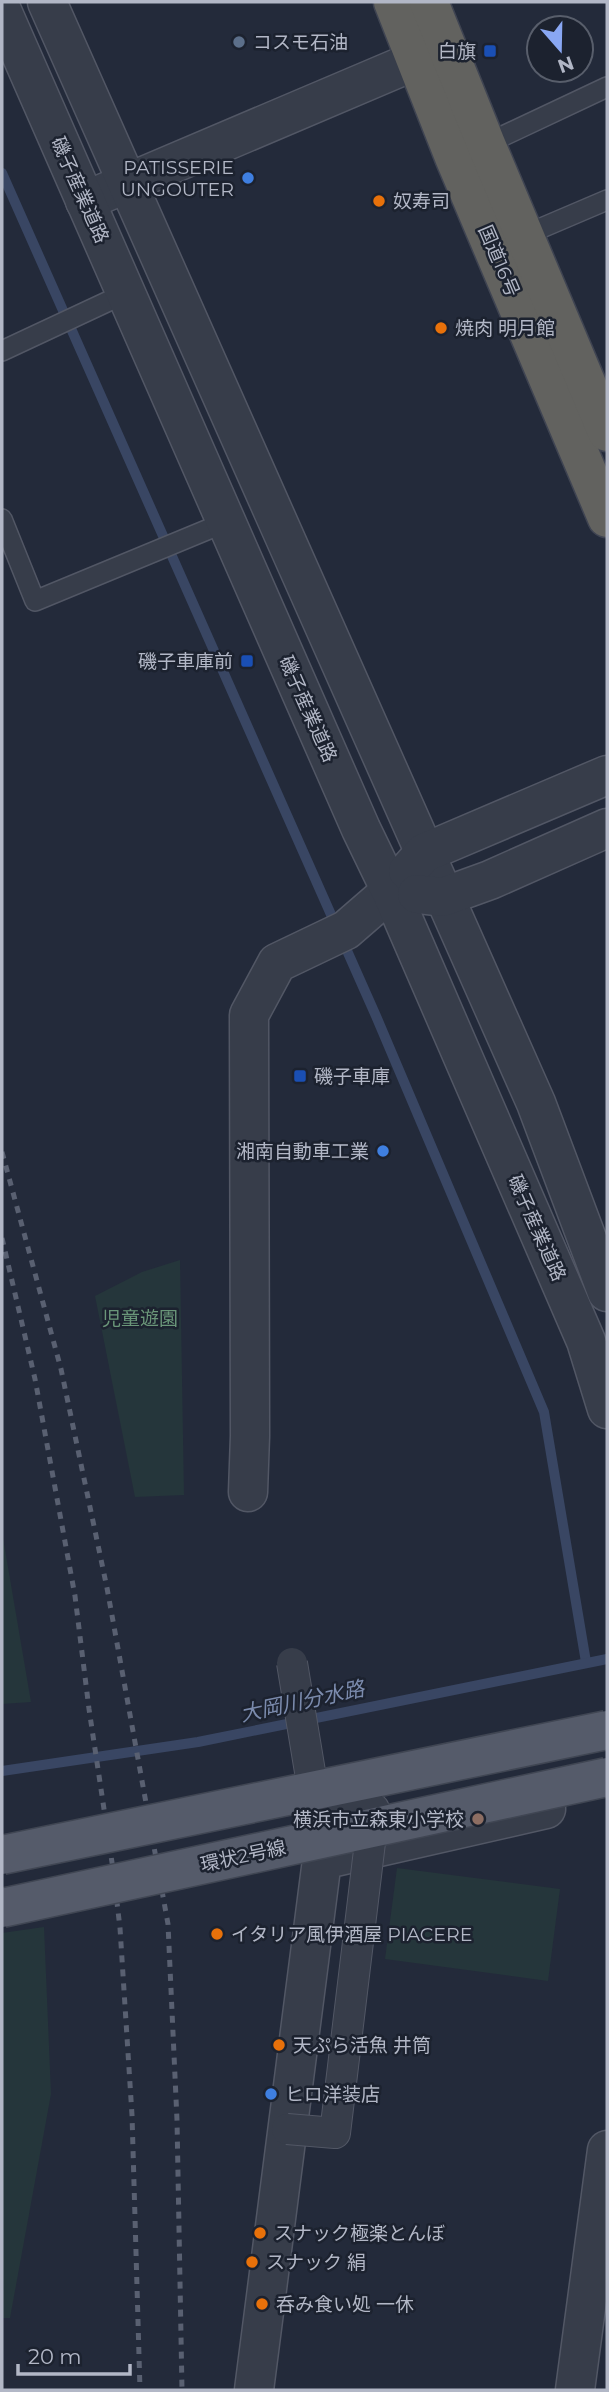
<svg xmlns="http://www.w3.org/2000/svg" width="609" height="2392" viewBox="0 0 609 2392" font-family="Montserrat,'Noto Sans JP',sans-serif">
<rect width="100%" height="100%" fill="#232a3a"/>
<g fill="#25363b">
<polygon points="180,1260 184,1495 135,1497 95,1296 142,1272"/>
<polygon points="2,1532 31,1702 2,1704"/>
<polygon points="397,1868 560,1889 548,1981 385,1959"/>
<polygon points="44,1927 51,2094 10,2318 2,2318 2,1933"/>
</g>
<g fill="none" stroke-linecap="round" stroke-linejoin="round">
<g stroke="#394663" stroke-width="10">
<polyline points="2,173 376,1016 544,1412 586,1662"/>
<polyline points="2,1771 198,1742 607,1659"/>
</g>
<defs>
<g id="service">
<polyline points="486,144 607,87"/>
<polyline points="525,235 607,200"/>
<polyline points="2,351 126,293"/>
<polyline points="2,519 35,601 226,522"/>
</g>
<g id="minor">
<polyline points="85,201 445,48"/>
<polyline points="248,1492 250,1436 249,1015 277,963 346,930 391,891"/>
<polyline points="254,2390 322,1860 546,1809"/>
</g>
<g id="tertiary">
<polyline points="47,2 536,1103 607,1292"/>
<polyline points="2,11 361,829 391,891 586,1341 607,1409"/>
<polyline points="408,871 424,853 607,775"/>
<polyline points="417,894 443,897 490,880 607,828"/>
<polyline points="575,2390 607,2150"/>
</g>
<g id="trunk">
<polyline points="393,2 454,157 607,518"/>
<polyline points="429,2 486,144 607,432"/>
</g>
</defs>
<use href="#service" stroke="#525765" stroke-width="22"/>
<use href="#minor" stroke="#525765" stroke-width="41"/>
<use href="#tertiary" stroke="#525765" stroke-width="41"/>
<use href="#trunk" stroke="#3f4452" stroke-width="41"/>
<use href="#service" stroke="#373d4a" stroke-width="19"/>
<use href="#minor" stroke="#373d4a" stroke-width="38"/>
<use href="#tertiary" stroke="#373d4a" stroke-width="38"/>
<use href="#trunk" stroke="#62625f" stroke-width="38"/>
<g stroke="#596071" stroke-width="5" stroke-dasharray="7 7" stroke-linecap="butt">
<polyline points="2,1152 61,1369 107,1588 168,1924 177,2120 182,2390"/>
<polyline points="2,1238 35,1379 75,1596 89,1709 113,1869 120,1928 132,2115 140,2390"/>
</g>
<defs>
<polyline id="pedestrian-bridge" points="287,2129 335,2133 374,1809 315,1802 292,1663"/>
<g id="primary-bridge">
<polyline points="2,1855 607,1730"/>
<polyline points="2,1908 607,1777"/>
</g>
</defs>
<use href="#pedestrian-bridge" stroke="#525765" stroke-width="32" stroke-linecap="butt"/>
<use href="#primary-bridge" stroke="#404653" stroke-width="41" stroke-linecap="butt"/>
<use href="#pedestrian-bridge" stroke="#373d4a" stroke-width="30"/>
<use href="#primary-bridge" stroke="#555b6a" stroke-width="38"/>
</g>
<circle fill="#5c6f8a" stroke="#1c222f" stroke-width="2.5" cx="239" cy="42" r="7"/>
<g fill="#1a4fb4" stroke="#1c222f" stroke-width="2.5">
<rect x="483" y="44" width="14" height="14" rx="3.5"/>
<rect x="240" y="654" width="14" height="14" rx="3.5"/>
<rect x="293" y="1069" width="14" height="14" rx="3.5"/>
</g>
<g fill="#3f7fe0" stroke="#1c222f" stroke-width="2.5">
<circle cx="248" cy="178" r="7"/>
<circle cx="383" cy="1151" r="7"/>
<circle cx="271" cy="2094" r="7"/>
</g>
<g fill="#e8710a" stroke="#1c222f" stroke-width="2.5">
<circle cx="379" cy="201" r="7"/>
<circle cx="441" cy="328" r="7"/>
<circle cx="217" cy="1934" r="7"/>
<circle cx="279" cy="2045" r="7"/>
<circle cx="260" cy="2233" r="7"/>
<circle cx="252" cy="2262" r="7"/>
<circle cx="262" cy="2304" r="7"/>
</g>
<circle fill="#8d6e63" stroke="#1c222f" stroke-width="2.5" cx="478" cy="1819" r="7"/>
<g text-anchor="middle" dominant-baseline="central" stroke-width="5" stroke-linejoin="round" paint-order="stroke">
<g font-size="19" fill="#b2b7c6" stroke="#1c222f" text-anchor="start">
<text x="253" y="42">コスモ石油</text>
<text x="476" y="51" text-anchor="end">白旗</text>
<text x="234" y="167" text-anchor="end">PATISSERIE<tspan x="234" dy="22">UNGOUTER</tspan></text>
<text x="393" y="201">奴寿司</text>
<text x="455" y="328">焼肉 明月館</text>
<text x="233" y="661" text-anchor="end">磯子車庫前</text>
<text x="314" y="1076">磯子車庫</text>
<text x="369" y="1151" text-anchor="end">湘南自動車工業</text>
<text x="464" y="1819" text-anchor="end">横浜市立森東小学校</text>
<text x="231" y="1934">イタリア風伊酒屋 PIACERE</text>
<text x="293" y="2045">天ぷら活魚 井筒</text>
<text x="285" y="2094">ヒロ洋装店</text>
<text x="274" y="2233">スナック極楽とんぼ</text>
<text x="266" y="2262">スナック 絹</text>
<text x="276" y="2304">呑み食い処 一休</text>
</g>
<g font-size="19" fill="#b2b7c6" stroke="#1c222f">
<text transform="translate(80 190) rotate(66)">磯子産業道路</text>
<text transform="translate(499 261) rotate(67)">国道16号</text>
<text transform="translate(308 709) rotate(66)">磯子産業道路</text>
<text transform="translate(537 1228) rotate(66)">磯子産業道路</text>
<text transform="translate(243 1856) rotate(-12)">環状2号線</text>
</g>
<g font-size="19" fill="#6a9679" stroke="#1c222f">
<text x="140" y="1318">児童遊園</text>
</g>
<g font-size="21" font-style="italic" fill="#7b8bad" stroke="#1c222f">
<text transform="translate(302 1701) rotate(-12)">大岡川分水路</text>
</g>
</g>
<rect width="609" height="2392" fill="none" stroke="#b2b7c6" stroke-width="7"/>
<g transform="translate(560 49) rotate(160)"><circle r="33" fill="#1c222f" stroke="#585e6b" stroke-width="2"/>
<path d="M0-5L12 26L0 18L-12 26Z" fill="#89a7f3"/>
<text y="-10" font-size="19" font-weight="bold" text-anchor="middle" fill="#b2b7c6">N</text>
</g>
<path d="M18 2364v10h112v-10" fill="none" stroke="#b2b7c6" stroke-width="3.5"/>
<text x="28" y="2364" font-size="21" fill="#b2b7c6" stroke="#1c222f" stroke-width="5" paint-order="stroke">20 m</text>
</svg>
